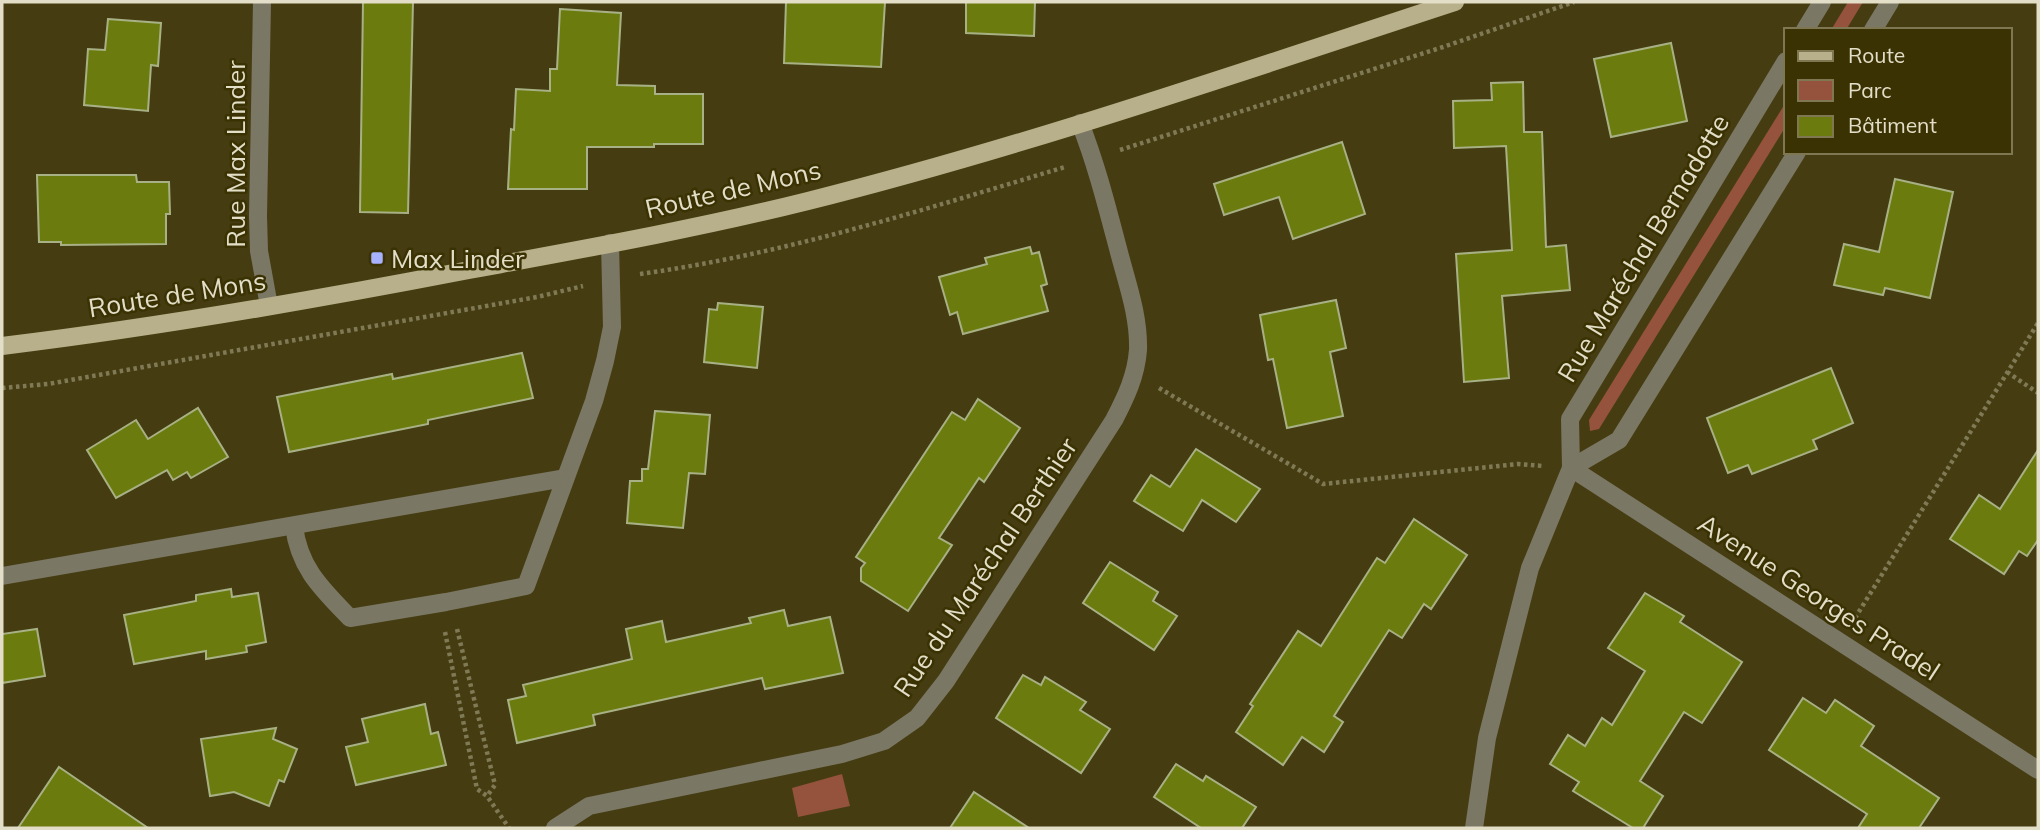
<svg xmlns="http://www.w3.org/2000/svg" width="2040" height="830" viewBox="0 0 2040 830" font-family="Mulish,sans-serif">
<rect width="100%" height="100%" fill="#453d11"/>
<g fill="#95523d">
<polygon points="1848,2 1863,2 1846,30 1831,30"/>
<polygon points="1786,102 1786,126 1599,429 1590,431 1589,420"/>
<polygon points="842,774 850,806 798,817 792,788"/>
</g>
<g fill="#6c7b0e" stroke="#a7b185" stroke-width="2">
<polygon points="363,2 413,2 408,213 360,212"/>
<polygon points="786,2 885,2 881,67 784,63"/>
<polygon points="966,2 1035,2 1034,36 966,33"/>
<polygon points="560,9 621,13 617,85 655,86 655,94 703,94 703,144 654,144 654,147 587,147 587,189 508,189 511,129 514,130 516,89 550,91 550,69 557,69"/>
<polygon points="108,19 161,23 158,66 151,65 148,111 84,105 88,49 105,50"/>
<polygon points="1671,43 1687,121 1611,137 1594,59"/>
<polygon points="1523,82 1524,132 1542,132 1546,247 1566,245 1570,290 1502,296 1509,378 1464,382 1456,254 1512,250 1506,146 1454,148 1453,101 1492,100 1491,83"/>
<polygon points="1342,142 1365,214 1293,239 1279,197 1224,215 1214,184"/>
<polygon points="37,175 136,175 137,182 169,182 170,214 166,214 166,244 61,245 61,242 39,242"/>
<polygon points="1895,179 1953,192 1930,298 1885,288 1883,295 1834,285 1844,244 1879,252"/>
<polygon points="1030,247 1032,254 1039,252 1047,284 1041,286 1048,311 963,334 957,312 950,315 939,277 987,264 985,258"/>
<polygon points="1336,300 1346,348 1330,352 1343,416 1287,428 1273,359 1268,360 1260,315"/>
<polygon points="718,303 763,307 757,368 704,362 709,309 717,310"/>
<polygon points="522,353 533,398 428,420 428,424 289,452 277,397 392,374 393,379"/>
<polygon points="1831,368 1853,423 1813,440 1817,449 1752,474 1748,465 1728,473 1707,418"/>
<polygon points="978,399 1020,428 984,482 979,478 939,538 952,545 908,611 861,581 861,568 865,563 856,557 952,412 965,420"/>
<polygon points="198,408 228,457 191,478 187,472 173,480 167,470 116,498 87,450 136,420 148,439"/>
<polygon points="655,411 710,415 705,474 689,473 683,528 627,523 630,481 642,481 642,469 648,469"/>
<polygon points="1196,449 1260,489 1236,522 1202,500 1183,531 1134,501 1151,475 1170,487"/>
<polygon points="2038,450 2038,540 2027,556 2019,551 2004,574 1950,539 1979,495 2000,509"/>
<polygon points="1414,519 1467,555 1431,609 1424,604 1402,638 1389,630 1334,716 1343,722 1324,752 1302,737 1283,765 1236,732 1253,706 1250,704 1298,631 1321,646 1377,558 1385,563"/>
<polygon points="1110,562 1158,592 1153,601 1177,616 1154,650 1083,603"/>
<polygon points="231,589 232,597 258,593 266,642 246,646 247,652 206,659 206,651 134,664 124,615 196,601 196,595"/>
<polygon points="1645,593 1684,616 1680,622 1742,662 1702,723 1684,712 1640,781 1663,796 1643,828 1633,828 1573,791 1579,782 1550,764 1568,735 1585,746 1602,718 1612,725 1645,671 1608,648"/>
<polygon points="784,610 788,626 830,617 843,673 765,689 762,678 593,715 595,725 517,743 508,700 526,696 523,685 632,659 626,629 662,621 666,642 751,623 749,618"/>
<polygon points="37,629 45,676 2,683 2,634"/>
<polygon points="1023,675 1041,685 1045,677 1086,702 1080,710 1110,729 1081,773 996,718"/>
<polygon points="1803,698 1826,713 1835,700 1874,726 1861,746 1939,798 1919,828 1858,828 1867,814 1769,750"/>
<polygon points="425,704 431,734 438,732 446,765 356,785 346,747 368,742 362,719"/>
<polygon points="276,728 273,739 297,749 284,782 279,780 269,806 234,792 210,796 201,739"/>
<polygon points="1176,764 1203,781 1206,776 1256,807 1242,828 1201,828 1154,797"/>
<polygon points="59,767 148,828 18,828"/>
<polygon points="974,792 1029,828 950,828"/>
</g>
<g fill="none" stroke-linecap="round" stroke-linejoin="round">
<g stroke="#807955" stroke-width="4.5" stroke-dasharray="3.5 3.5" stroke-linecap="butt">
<polyline points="1120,150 1443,47 1574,2"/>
<path d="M640,274C785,254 926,209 1065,167"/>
<polyline points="2007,372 2038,393"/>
<polyline points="2,388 48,384 537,297 583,286"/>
<polyline points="1159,388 1323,484 1518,464 1543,466"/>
<polyline points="1855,618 2038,323"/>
<polyline points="457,629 495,785 487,796"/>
<polyline points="445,632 477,789 487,796 509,828"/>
</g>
<g stroke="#7b7765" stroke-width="18">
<polyline points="262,2 258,216 259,251 269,306"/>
<polyline points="1805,30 1822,2"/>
<polyline points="1873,30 1890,2"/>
<polyline points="1571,468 2038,770"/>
<polyline points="1571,468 1619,440 1797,152"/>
<path d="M294,526C299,568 322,589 350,618L446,602L526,586L594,401L605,361L612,327L610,243"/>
<polyline points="2,576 565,478"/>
<path d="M555,828L589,806L842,754L884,741L917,718L946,681L1114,420C1126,397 1136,376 1138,350C1139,317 1128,286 1120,256C1108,211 1097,166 1080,123"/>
<polyline points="1474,828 1487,738 1530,568 1571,468 1570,419 1786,61"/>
</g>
<path stroke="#b8b08a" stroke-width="18" d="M2,346C158,327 314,300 469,270C583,249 696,229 808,201C1027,146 1241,72 1455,2"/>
</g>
<rect fill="#a7b1fc" stroke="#3b3204" stroke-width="2.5" x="370" y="251" width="14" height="14" rx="3.5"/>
<g text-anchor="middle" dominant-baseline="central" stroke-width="5" stroke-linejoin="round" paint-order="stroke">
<g font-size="26" fill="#e3dec7" stroke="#3b3204">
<text transform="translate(235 154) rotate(-90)">Rue Max Linder</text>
<text transform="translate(733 189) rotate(-13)">Route de Mons</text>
<text transform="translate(1643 248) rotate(-59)">Rue Maréchal Bernadotte</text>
<text transform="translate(177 294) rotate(-9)">Route de Mons</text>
<text transform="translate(985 567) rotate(-56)">Rue du Maréchal Berthier</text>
<text transform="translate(1819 597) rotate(33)">Avenue Georges Pradel</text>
</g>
<g font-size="26" fill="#e3dec7" stroke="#3b3204" text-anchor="start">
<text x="391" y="258">Max Linder</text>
</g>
</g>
<rect width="2040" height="830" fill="none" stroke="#e3dec7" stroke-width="7"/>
<rect x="1784" y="28" width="228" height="126" fill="#3b3204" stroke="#7e7752" stroke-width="2"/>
<rect x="1798" y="51" width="35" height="10" fill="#b8b08a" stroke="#7e7752" stroke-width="2"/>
<text x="1848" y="63" font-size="21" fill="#e3dec7">Route</text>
<rect x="1798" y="80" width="35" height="21" fill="#95523d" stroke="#7e7752" stroke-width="2"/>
<text x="1848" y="98" font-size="21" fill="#e3dec7">Parc</text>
<rect x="1798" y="116" width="35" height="21" fill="#6c7b0e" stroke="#7e7752" stroke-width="2"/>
<text x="1848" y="133" font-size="21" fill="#e3dec7">Bâtiment</text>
</svg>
